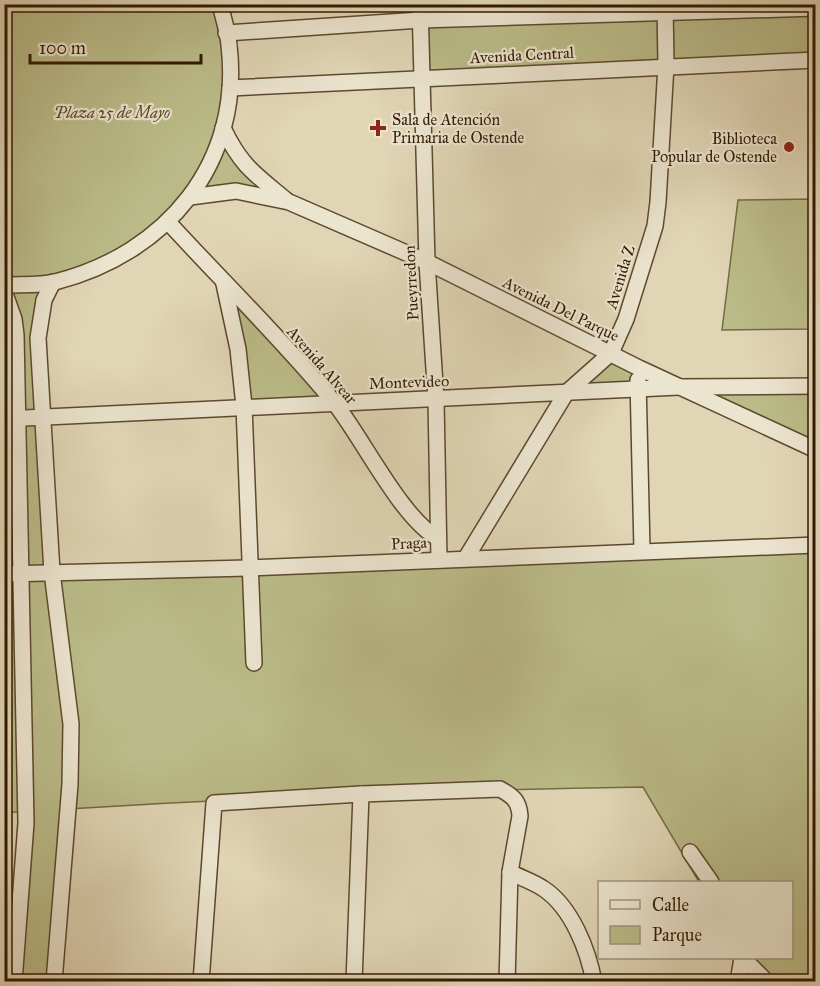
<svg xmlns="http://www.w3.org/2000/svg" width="820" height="986" viewBox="0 0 820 986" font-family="'IM FELL Great Primer',serif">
<rect width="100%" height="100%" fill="#e0d5b5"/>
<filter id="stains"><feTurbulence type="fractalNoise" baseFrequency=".00333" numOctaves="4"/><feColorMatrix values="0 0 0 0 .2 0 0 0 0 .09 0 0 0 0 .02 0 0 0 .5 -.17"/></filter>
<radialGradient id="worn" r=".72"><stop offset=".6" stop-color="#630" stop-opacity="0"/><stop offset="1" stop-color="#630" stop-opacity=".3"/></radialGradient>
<g fill="#babb88" stroke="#766a44" stroke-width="1.5">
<path d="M5,5H220L230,65L223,128L289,202L236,191L190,197L169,223L53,282L40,317L54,571L815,545V981H738L742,958H792V882H699L643,787C452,790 260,797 68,809L54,981H14L25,811L5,813V574L19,573L17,419L4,291Z"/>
<polygon points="815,8 815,60 422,78 421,20"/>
<polygon points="815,199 815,329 722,330 738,200"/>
<polygon points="223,282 334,402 244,406"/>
<polygon points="611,353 679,387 815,386 815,450 679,387 566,393"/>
</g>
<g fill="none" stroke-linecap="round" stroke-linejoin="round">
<defs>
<g id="minor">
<polyline points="420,4 427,262 436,400 439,560"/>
<polyline points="226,33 421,20 816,8"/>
<polyline points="230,88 816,60"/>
<path d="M223,128C241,166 255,174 286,200"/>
<polyline points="190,197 236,191 289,202 427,262 639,368 816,450"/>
<path d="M169,223C223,282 282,339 333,401C361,435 402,520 438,538"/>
<polyline points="53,282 44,300 38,338 52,572 71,724 70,784 54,982"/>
<polyline points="224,284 238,349 244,406 254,663"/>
<path d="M4,285C20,284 39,286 55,282C166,254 243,163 229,45C228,31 223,18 220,4"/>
<polyline points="4,291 14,319 16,335 26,823 14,982"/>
<polyline points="638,380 642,550"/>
<polyline points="4,419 679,387 816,386"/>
<polyline points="466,558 566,393 611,353 626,319 655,226 658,202 666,65 665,4"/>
<polyline points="4,574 248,568 816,545"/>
<polyline points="690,852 711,882"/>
<path d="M510,872C521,878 534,882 544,889C572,908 588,950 594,982"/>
<polyline points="743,958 767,982"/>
<path d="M201,982L214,803L361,794L500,789C513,796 519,801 520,816L510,872L507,982"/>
<polyline points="354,982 361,794"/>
<polyline points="738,982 742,958"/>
</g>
</defs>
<use href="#minor" stroke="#5e492d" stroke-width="18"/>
<use href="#minor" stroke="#ebe4cf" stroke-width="15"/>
</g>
<g fill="#8f2418" stroke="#ebe4cf" stroke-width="2">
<path d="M375 119h6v6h6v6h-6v6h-6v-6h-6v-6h6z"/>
<circle cx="789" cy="147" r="6"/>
</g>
<g text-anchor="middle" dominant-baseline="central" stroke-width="4.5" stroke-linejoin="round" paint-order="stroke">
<g font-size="16" fill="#331a00" stroke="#ebe4cf">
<text transform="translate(522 55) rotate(-3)">Avenida Central</text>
<text transform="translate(620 277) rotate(-73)">Avenida Z</text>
<text transform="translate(411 283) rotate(-93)">Pueyrredon</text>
<text transform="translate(561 309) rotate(26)">Avenida Del Parque</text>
<text transform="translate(322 365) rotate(49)">Avenida Alvear</text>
<text transform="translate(409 382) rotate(-2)">Montevideo</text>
<text transform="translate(409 543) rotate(-3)">Praga</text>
</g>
<g font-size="16" font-style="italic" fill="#5c4a29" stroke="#ebe4cf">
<text x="112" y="112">Plaza 25 de Mayo</text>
</g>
<g font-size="16" fill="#331a00" stroke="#ebe4cf" text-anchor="start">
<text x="392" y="119">Sala de Atención<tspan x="392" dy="18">Primaria de Ostende</tspan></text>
<text x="777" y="138" text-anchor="end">Biblioteca<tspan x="777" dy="18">Popular de Ostende</tspan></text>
</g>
</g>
<rect width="820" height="986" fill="none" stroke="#e0d5b5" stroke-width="24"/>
<rect x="6" y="6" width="808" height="974" fill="none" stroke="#331a00" stroke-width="3"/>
<rect x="12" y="12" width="796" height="962" fill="none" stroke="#331a00" stroke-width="1.5"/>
<rect x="598" y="881" width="195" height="78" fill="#ebe4cf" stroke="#a1937c" stroke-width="1.5"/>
<rect x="610" y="900" width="30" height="9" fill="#ebe4cf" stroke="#a1937c" stroke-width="1.5"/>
<text x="652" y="911" font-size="18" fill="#331a00">Calle</text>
<rect x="610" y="926" width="30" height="18" fill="#babb88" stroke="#a1937c" stroke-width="1.5"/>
<text x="652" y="941" font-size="18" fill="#331a00">Parque</text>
<path d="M30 54v9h171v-9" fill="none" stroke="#331a00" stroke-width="3"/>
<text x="39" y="54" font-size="18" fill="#331a00" stroke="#ebe4cf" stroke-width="4.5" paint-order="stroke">100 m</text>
<rect width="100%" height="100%" filter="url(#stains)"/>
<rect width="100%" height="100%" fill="url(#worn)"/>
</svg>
